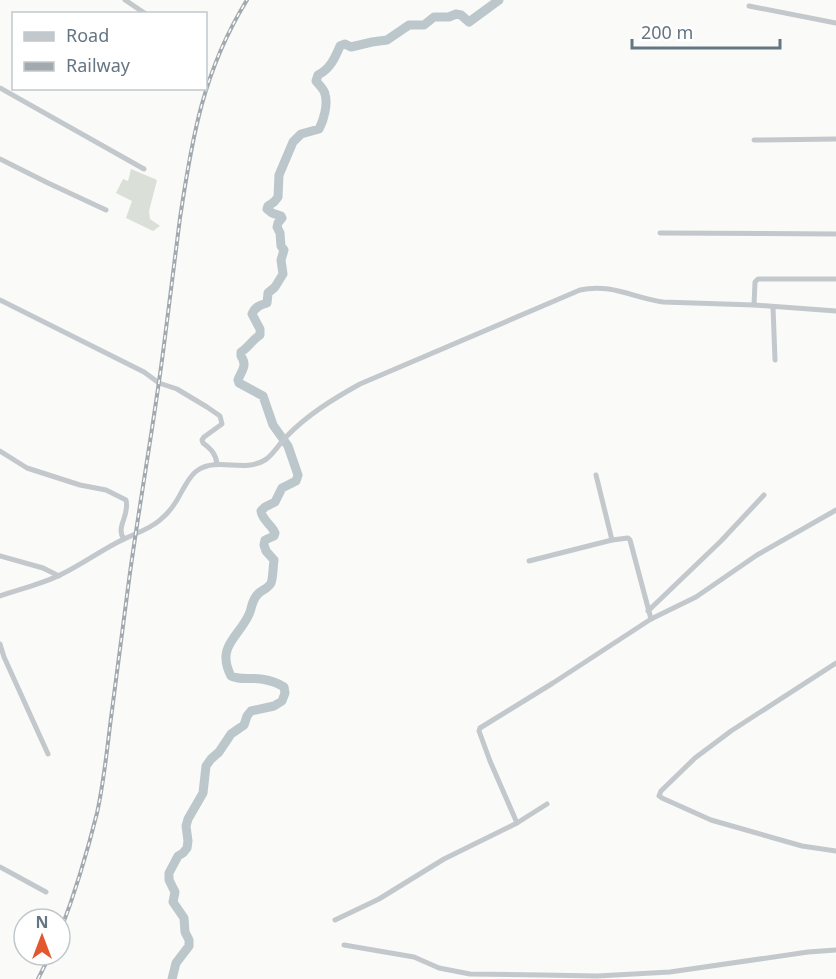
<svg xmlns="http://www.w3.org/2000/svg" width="836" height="979" viewBox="0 0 836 979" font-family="'Noto Sans',sans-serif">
<rect width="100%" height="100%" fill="#fafaf8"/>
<polygon fill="#dadfd7" points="131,169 157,180 149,211 150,219 160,226 153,231 126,218 132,201 116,193 123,179 128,181"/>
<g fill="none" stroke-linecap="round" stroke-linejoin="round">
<path stroke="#bbc7cb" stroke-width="9" d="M172,979L176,963L189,946V940L185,932L184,918L173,902L175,892L169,880V873L178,856L183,853L187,848L188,841L186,826L188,819L203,793L206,766L211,759L219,752L231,734L244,725L247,716L251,711L274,706L282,701L285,693L284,687C278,683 268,680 261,679C249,677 244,681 231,676C215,645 241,636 250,612C252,606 252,601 257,595C261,590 268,589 271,583C273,579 273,566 274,560L266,551L264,545L265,540L274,536L275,533C272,525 262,520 261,511L265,507L275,502L282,488L296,481L298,475L288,446L273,425L263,396L239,383L238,380C241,371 248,366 241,356V352C249,347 252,340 260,335V329L252,314C255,307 260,305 267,303L268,293L275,287L283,274L281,260L284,250L281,246L280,233L277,227L278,223L282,218L281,216L272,213L267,209L268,206L274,202L278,197L279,175L293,142L301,134L319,129C324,120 328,104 325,94C324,89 319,85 316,81L318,75C330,69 335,58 340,46L345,44L351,47L372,42L387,40L409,25H424L434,17H449L456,14L461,15L469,22L499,0"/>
<g stroke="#c3c8cc" stroke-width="5">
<polyline points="125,0 146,14"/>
<polyline points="749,6 836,23"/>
<polyline points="0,88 144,169"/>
<polyline points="754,140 836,139"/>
<polyline points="0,159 48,183 106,210"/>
<polyline points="660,233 836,234"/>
<path d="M0,300L144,372L159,383L177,389L207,407L220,416L222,424L204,437L202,440L203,443C211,449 216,454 217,464"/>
<polyline points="754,305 755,282 758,279 836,279"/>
<polyline points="773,307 775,360"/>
<path d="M0,451L27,468L80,485L106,490L126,500C130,516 115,527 124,539"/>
<polyline points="596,475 612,540"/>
<polyline points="0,556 43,568 59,576"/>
<polyline points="529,561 612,540 628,538 630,540 651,619"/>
<path d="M0,596C20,589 42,584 60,575C81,565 100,551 120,541C133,534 149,530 160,520C169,513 177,501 182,491C187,483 190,475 198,470C218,457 244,473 265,460C273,455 279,444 286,437C307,415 333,399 360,384L580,290C611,283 634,298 663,302L754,305L836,311"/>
<polyline points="648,611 721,541 764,495"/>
<polyline points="0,644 4,657 48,754"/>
<polyline points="836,663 731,731 695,758 661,791 659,796 662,798 711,820 802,846 836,851"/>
<polyline points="517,823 547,804"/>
<polyline points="0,867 46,892"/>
<polyline points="335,920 379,899 444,859 517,823 490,761 479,731 480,728 553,683 651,619 696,597 757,555 836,510"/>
<polyline points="344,945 414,957 439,968 470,974 542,975 597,976 670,972 808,952 836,950"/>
</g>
<defs>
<g id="rail">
<path d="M60,932C75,893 87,853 97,813C104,782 107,749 111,718C117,672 123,626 129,580C140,499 155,418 165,337C170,298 175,258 180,218C192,138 203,71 247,0"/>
<polyline points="38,979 50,955"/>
</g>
</defs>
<use href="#rail" stroke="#a2aab0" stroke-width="4"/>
<use href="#rail" stroke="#fff" stroke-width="1.5" stroke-dasharray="4.5" stroke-linecap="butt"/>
</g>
<rect x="12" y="12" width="195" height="78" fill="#ffffff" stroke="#c1c8cd" stroke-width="1.5"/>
<rect x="24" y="32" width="30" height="9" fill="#c3c8cc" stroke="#c1c8cd" stroke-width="1.5"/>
<text x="66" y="42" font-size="18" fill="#657683">Road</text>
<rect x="24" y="62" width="30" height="9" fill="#a2aab0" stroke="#c1c8cd" stroke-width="1.5"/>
<text x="66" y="72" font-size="18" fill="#657683">Railway</text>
<g transform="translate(42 937)"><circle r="28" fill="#ffffff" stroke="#c1c8cd" stroke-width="1.5"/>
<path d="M0-4.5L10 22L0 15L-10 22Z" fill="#e4572e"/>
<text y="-9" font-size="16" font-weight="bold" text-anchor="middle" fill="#657683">N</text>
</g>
<path d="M632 39v9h148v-9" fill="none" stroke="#657683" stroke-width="3"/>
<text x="641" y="39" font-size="18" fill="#657683" stroke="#ffffff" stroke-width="4.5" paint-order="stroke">200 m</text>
</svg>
